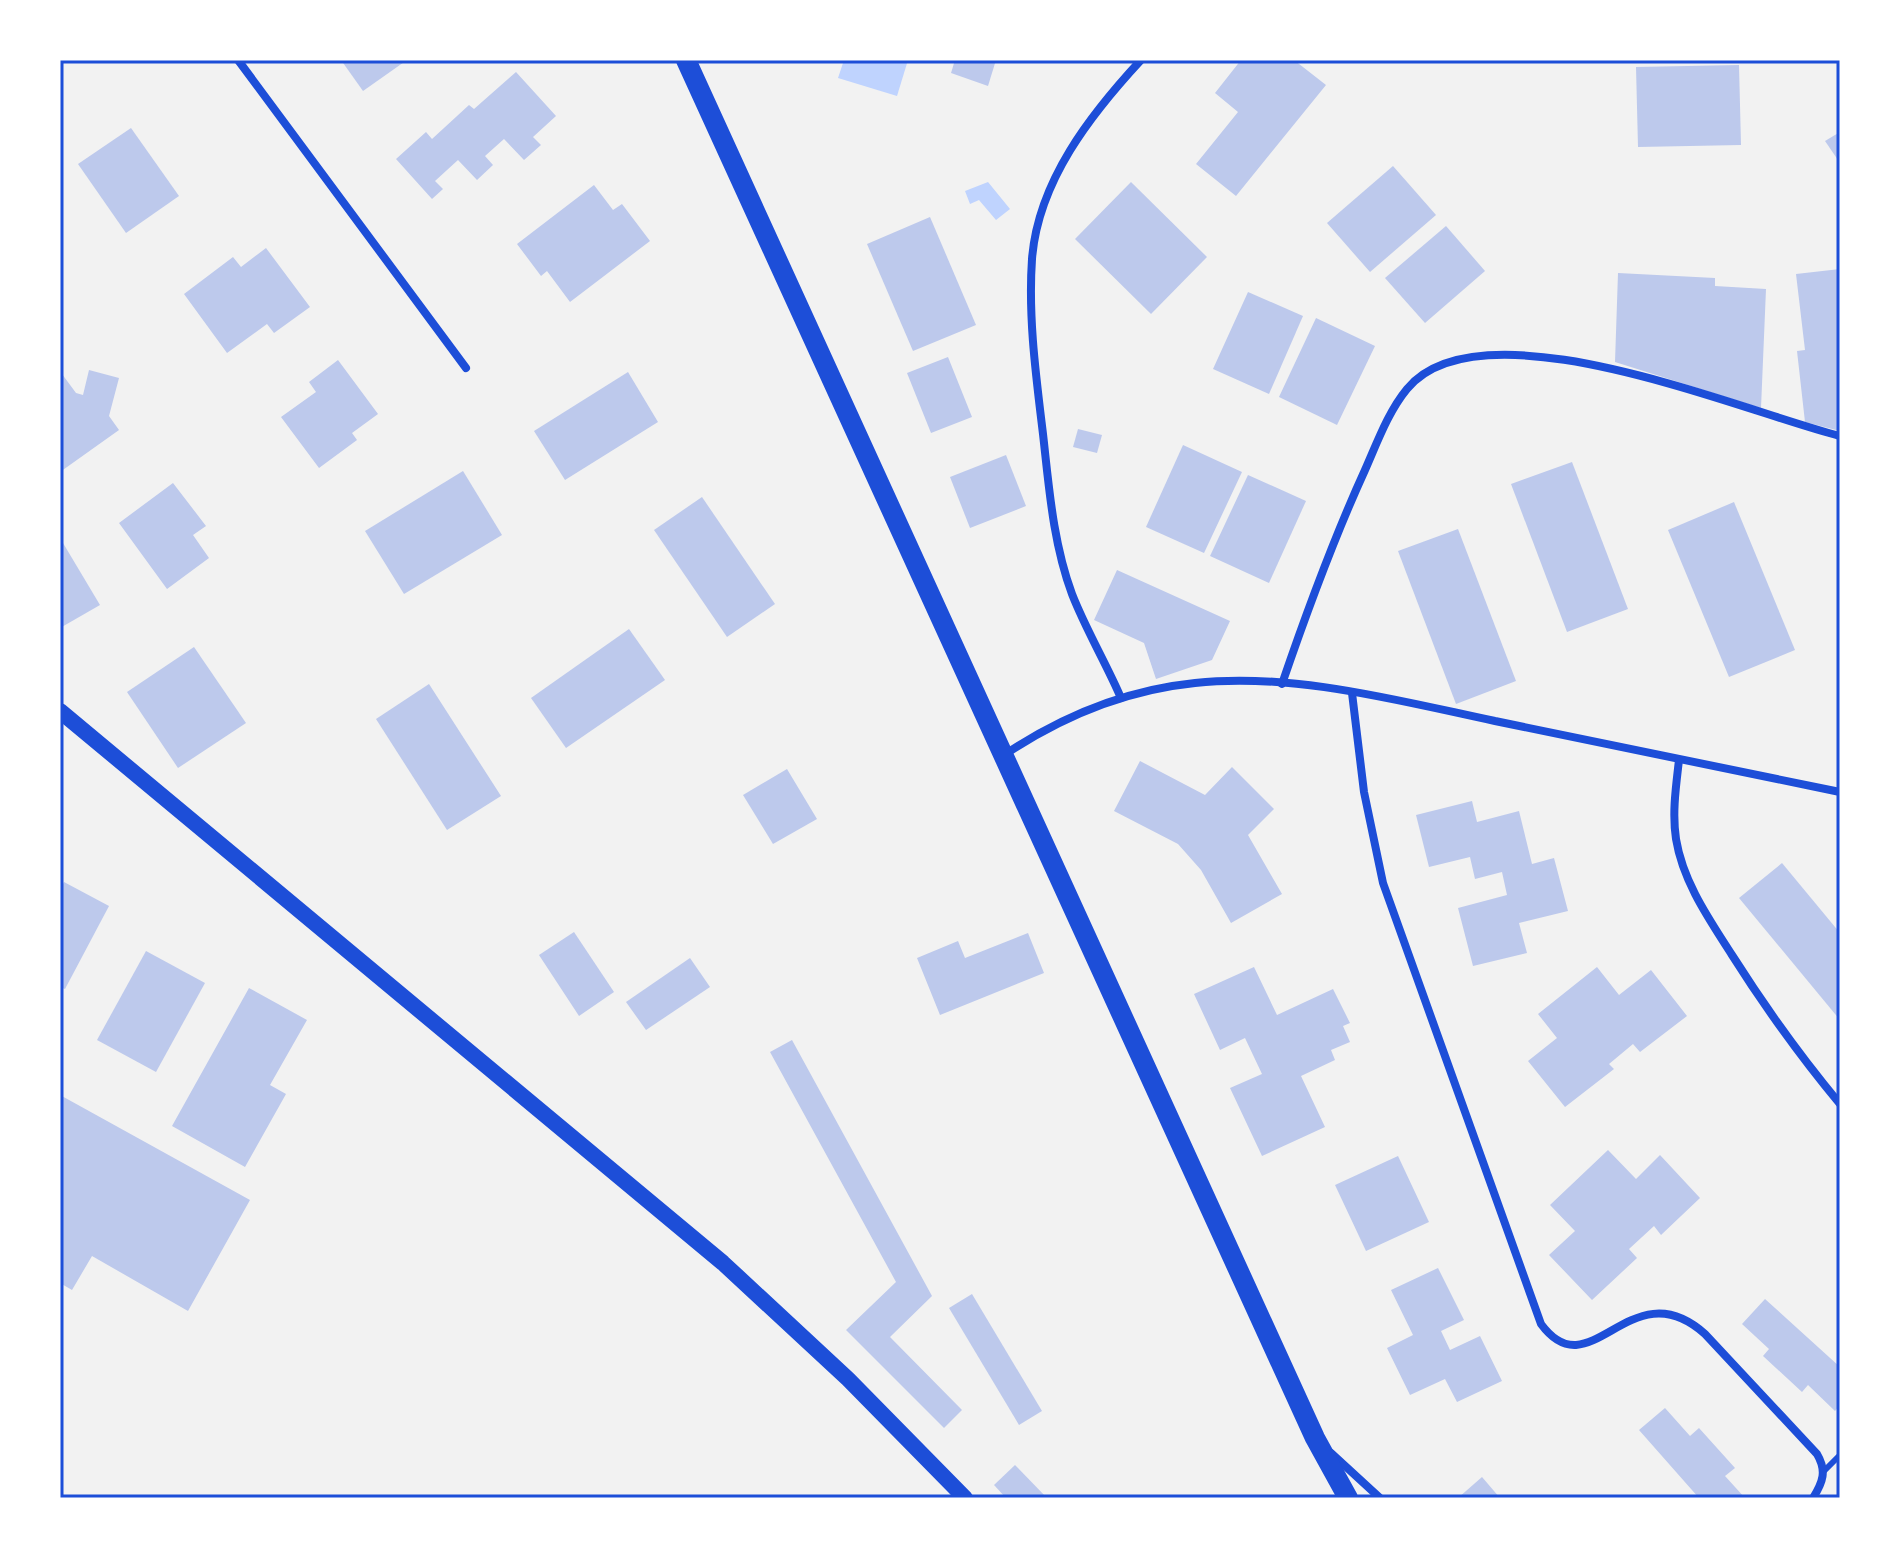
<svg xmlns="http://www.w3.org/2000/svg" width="1900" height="1558" viewBox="0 0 1900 1558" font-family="'Noto Sans',sans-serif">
<rect width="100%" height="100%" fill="#f2f2f2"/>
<g fill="#bfd3fe">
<polygon points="844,60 908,60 897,96 838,78"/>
<polygon points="988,182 1010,209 996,220 979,200 970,204 965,191"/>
</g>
<g fill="#bdc9ec">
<polygon points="341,60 407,60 363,91"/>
<polygon points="955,60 996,60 988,86 951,73"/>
<polygon points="1241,60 1294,60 1326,85 1236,196 1196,164 1238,112 1215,93"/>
<polygon points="1739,65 1741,145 1638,147 1636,67"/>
<polygon points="516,72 556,116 533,137 541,145 524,160 504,139 485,156 493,165 477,180 458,160 435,181 443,189 432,199 396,159 426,132 432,139 469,105 474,109"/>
<polygon points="131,128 179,196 126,233 78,164"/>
<polygon points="1840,132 1840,163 1825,141"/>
<polygon points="1393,166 1436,215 1370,272 1327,223"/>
<polygon points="1131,182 1207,257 1151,314 1075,239"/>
<polygon points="594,185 613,210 622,204 650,241 570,302 547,271 541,276 517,244"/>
<polygon points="930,217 976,325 913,351 867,244"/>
<polygon points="1446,226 1485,271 1425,323 1385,278"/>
<polygon points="266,248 310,307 274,333 267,324 227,353 184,294 233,257 241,267"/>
<polygon points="1840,269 1840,431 1805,422 1797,351 1805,350 1796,274"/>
<polygon points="1618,273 1715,278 1715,286 1766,289 1761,408 1615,362"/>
<polygon points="1248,292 1303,316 1269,394 1213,369"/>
<polygon points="1316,318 1375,346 1337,425 1279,397"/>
<polygon points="948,357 972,417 931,433 907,373"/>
<polygon points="338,360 378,414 352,433 357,440 319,468 281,417 316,392 309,382"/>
<polygon points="89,370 119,378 109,416 119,430 60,472 60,375 62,374 76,393 83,395"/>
<polygon points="628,372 658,422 565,480 534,431"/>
<polygon points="1078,429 1102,435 1097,453 1073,447"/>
<polygon points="1183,445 1242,472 1204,553 1146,527"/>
<polygon points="1006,455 1026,506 970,528 950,477"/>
<polygon points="1572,462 1628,609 1567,632 1511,484"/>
<polygon points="463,471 502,535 404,594 365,531"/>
<polygon points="1248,475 1306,501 1269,583 1210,556"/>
<polygon points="173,483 206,526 193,535 209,558 167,589 119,523"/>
<polygon points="702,497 775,604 727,637 654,530"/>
<polygon points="1734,502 1795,650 1729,677 1668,530"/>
<polygon points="1458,529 1516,681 1456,704 1398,551"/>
<polygon points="60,538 100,605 60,628"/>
<polygon points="1117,570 1230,621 1212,660 1156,679 1144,643 1094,620"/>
<polygon points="629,629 665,680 566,748 531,698"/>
<polygon points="194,647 246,723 178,768 127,692"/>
<polygon points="429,684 501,796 447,830 376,719"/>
<polygon points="1140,761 1205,795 1232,767 1274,809 1248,835 1282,894 1231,923 1201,870 1178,844 1114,811"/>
<polygon points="787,769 817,819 773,844 743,795"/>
<polygon points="1472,801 1477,822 1519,811 1532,864 1554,858 1568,911 1519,923 1527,953 1473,966 1458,908 1507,895 1502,872 1475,879 1470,857 1429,867 1416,815"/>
<polygon points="1782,863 1840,933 1840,1020 1739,898"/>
<polygon points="64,882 109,906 65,989 60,987 60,890"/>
<polygon points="574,932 614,992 579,1016 539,955"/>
<polygon points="1028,933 1044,973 940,1015 917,958 958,941 965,958"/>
<polygon points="146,951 205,983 156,1072 97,1040"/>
<polygon points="690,958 710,987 646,1030 626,1002"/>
<polygon points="1254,967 1277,1015 1333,989 1350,1023 1343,1026 1350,1042 1331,1050 1335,1060 1301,1076 1325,1127 1262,1156 1230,1088 1262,1074 1245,1038 1220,1050 1194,994"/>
<polygon points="1597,967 1619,995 1651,970 1687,1016 1640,1052 1633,1044 1609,1064 1614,1069 1565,1107 1528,1061 1557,1038 1538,1014"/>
<polygon points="249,988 307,1020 270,1085 286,1094 245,1167 172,1126"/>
<polygon points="792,1040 932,1296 890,1337 962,1410 944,1428 846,1330 896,1282 770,1052"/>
<polygon points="60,1095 250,1200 188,1311 92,1256 72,1290 60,1283"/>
<polygon points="1608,1150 1636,1179 1660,1155 1700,1198 1661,1235 1654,1226 1629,1249 1637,1258 1592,1300 1549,1255 1575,1231 1550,1205"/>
<polygon points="1398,1156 1429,1222 1366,1251 1335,1185"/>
<polygon points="1438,1268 1464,1320 1441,1331 1450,1350 1480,1336 1502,1381 1457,1402 1445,1379 1410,1395 1387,1348 1413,1335 1391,1290"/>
<polygon points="972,1294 1042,1411 1019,1425 949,1308"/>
<polygon points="1765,1299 1840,1367 1840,1405 1835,1411 1808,1385 1802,1392 1763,1356 1769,1349 1742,1324"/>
<polygon points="1665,1408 1690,1436 1699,1428 1735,1468 1725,1476 1745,1498 1699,1498 1639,1430"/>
<polygon points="1015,1465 1047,1498 1006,1498 994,1485"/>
<polygon points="1482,1477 1500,1498 1458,1498"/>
</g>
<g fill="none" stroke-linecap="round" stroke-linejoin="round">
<polyline stroke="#1d4ed8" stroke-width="6" points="1824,1471 1840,1455"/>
<g stroke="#1d4ed8" stroke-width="8">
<polyline points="238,60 466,368"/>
<path d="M1282,684C1307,611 1333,540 1365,470C1377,443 1388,412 1407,389C1481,299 1744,412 1840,436"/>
<path d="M1352,693L1364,792L1383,883L1541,1324C1591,1392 1630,1267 1705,1334L1817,1454C1827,1471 1823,1482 1813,1498"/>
<path d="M1121,698C1106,663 1086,630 1072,594C1053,543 1049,487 1043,434C1036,376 1028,317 1032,259C1038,181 1091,114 1141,60"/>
<path d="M1004,755C1061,717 1125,690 1195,683C1292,672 1400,701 1495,721C1610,745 1725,769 1840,792"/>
<path d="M1679,760C1676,786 1672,813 1676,839C1683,882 1709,919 1732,955C1765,1007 1800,1056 1840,1104"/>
<polyline points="1331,1453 1380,1498"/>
</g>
<polyline stroke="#1d4ed8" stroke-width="16" points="60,711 723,1263 848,1379 965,1498"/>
<polyline stroke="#1d4ed8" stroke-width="20" points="686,60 1315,1438 1348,1498"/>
</g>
<rect width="1900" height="1558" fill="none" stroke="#ffffff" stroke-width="124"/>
<rect x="62" y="62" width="1776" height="1434" fill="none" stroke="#1d4ed8" stroke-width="3"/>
</svg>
